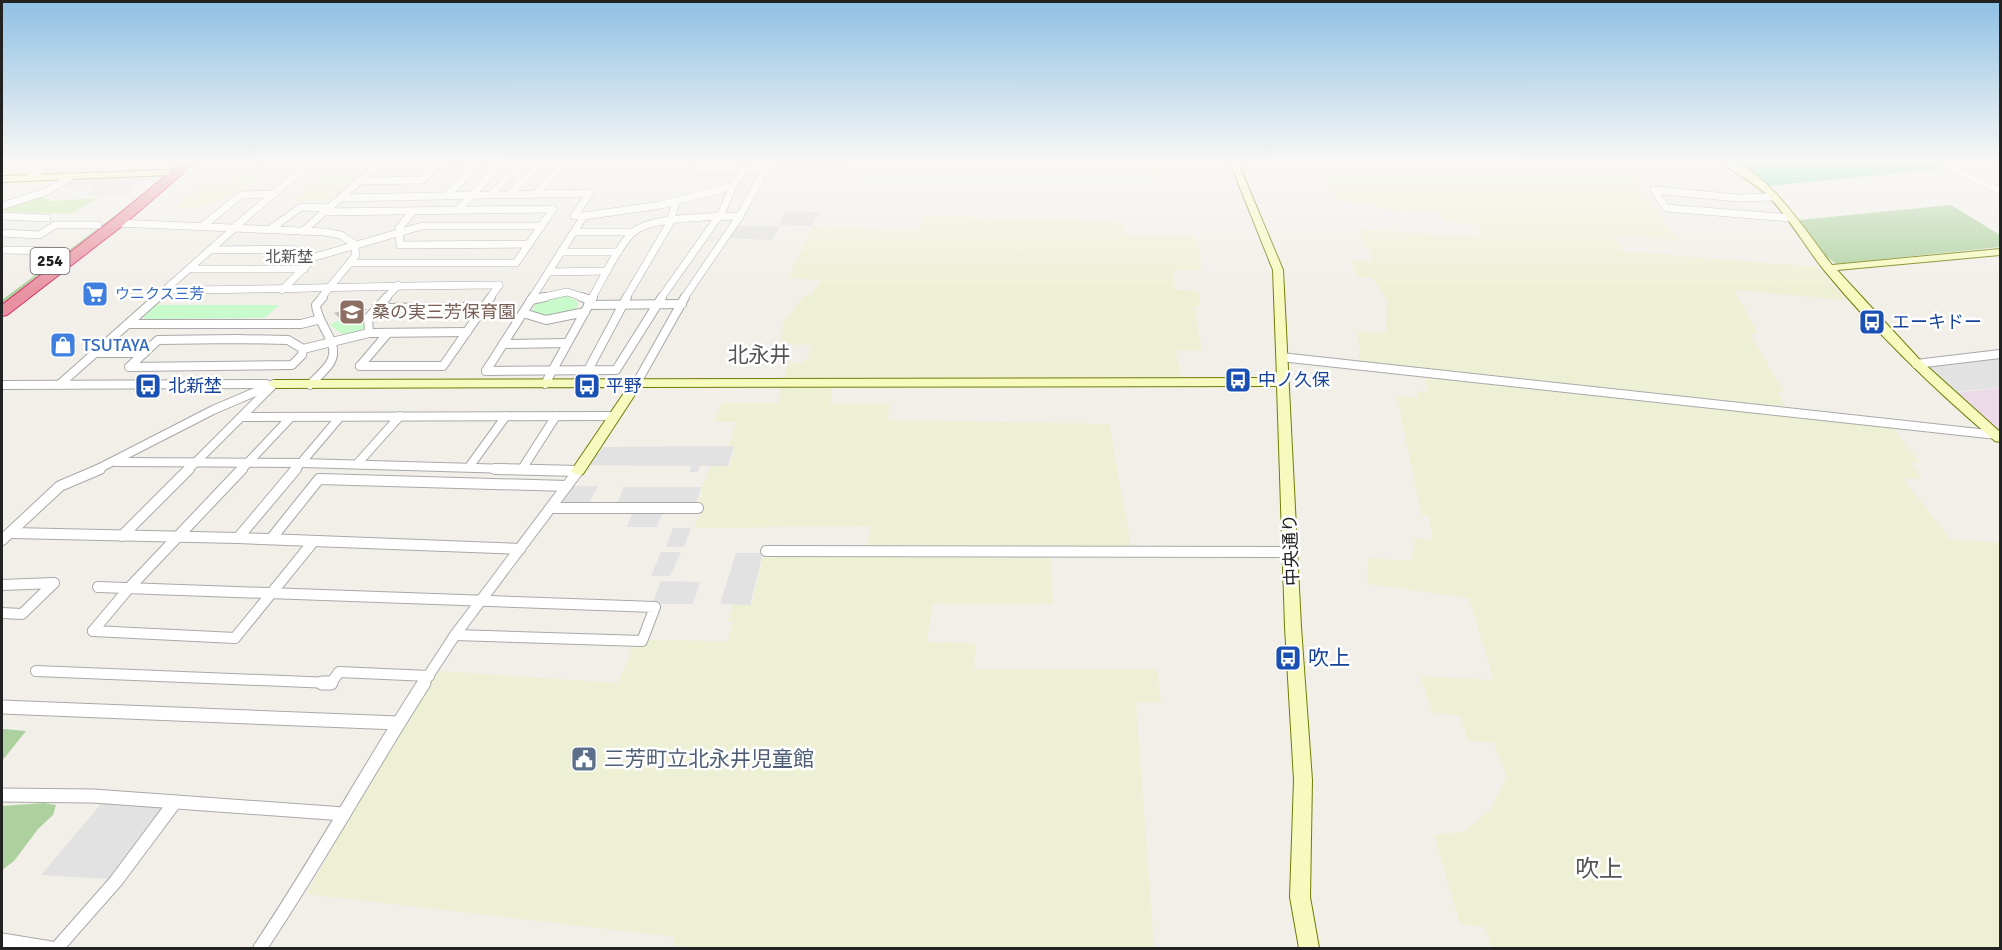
<svg xmlns="http://www.w3.org/2000/svg" width="2002" height="950" viewBox="0 0 2002 950" font-family="Signika,'Noto Sans JP',sans-serif">
<rect width="100%" height="100%" fill="#f2efe9"/>
<polygon fill="#ebdbe8" points="2000,388 2000,430 1992,427 1952,393"/>
<g fill="#eef0d5">
<polygon points="344,160 363,160 356,166 373,166 337,200 293,201"/>
<polygon points="876,160 1134,160 1135,164 1164,165 1165,171 1158,171 1159,181 867,177"/>
<polygon points="1319,160 1609,160 1618,169 1628,169 1678,240 1614,235 1622,251 1817,267 1846,300 1734,290 1758,334 1750,334 1784,392 1777,392 1787,409 1360,363 1358,332 1386,333 1387,301 1373,277 1357,277 1351,260 1373,261 1369,247 1364,246 1360,229 1481,238 1477,224 1443,221 1440,213 1376,209 1374,204 1336,201"/>
<polygon points="280,162 240,194 228,195 215,205 174,209 203,186 222,186 250,164"/>
<polygon points="922,215 1103,221 1123,223 1124,236 1197,237 1202,270 1173,270 1175,290 1198,291 1200,306 1194,306 1202,350 1175,351 1182,378 783,380 789,363 805,363 812,345 780,344 784,327 781,326 805,295 812,295 820,280 788,278 812,227 918,231"/>
<polygon points="1425,375 1892,427 1920,463 1910,463 1922,479 1903,479 1950,539 2000,543 2000,948 1492,948 1485,927 1460,924 1434,835 1464,832 1490,810 1507,777 1493,742 1468,741 1460,716 1433,713 1420,676 1492,680 1491,671 1469,598 1367,584 1368,558 1411,561 1415,538 1433,540 1429,516 1421,514 1397,396 1418,398 1418,391 1428,392"/>
<polygon points="833,386 830,403 890,404 887,420 1109,424 1131,546 1051,547 1053,604 933,604 926,642 976,643 974,669 1157,669 1161,702 1136,703 1154,948 672,948 675,937 306,894 409,715 439,671 618,683 633,646 636,644 646,644 648,640 727,641 733,623 728,621 733,605 751,605 764,553 867,553 870,526 694,528 703,505 698,504 702,487 711,466 729,466 735,447 728,446 737,422 713,422 722,403 778,403 781,387"/>
</g>
<polygon fill="#cdebb0" points="49,191 44,198 51,201 98,198 70,214 2,211 2,208"/>
<g fill="#add19e">
<polygon points="164,179 134,207 2,309 2,300"/>
<polygon points="1951,205 2000,235 2000,247 1836,264 1826,256 1799,220"/>
<polygon points="4,729 26,731 2,761 2,730"/>
<polygon points="44,803 56,805 53,815 38,829 14,861 2,870 2,806"/>
</g>
<g fill="#c8facc">
<path d="M566,295L578,302V306C565,320 548,317 532,311L537,302Z"/>
<polygon points="155,305 279,305 265,318 145,319 142,317"/>
<path d="M349,317H364V329C350,338 341,336 330,324Z"/>
</g>
<polygon fill="#88e0be" points="1728,160 1933,160 1950,168 1768,186"/>
<g fill="#e2e2e2">
<polygon points="664,160 737,160 732,167 660,165"/>
<polygon points="780,161 851,165 844,176 767,172"/>
<polygon points="146,179 126,195 87,195 99,185 62,186 70,181"/>
<polygon points="786,211 820,212 812,226 779,225"/>
<polygon points="736,226 780,227 772,240 728,238"/>
<polygon points="2000,355 2000,388 1997,388 1952,392 1922,364"/>
<polygon points="734,446 728,466 700,466 698,472 689,472 691,466 587,465 604,447"/>
<polygon points="573,486 598,486 589,503 565,503 563,501"/>
<polygon points="624,487 701,487 696,504 617,503"/>
<polygon points="633,511 663,511 657,527 627,527"/>
<polygon points="673,528 691,528 684,547 666,547"/>
<polygon points="661,552 681,552 670,576 651,576"/>
<polygon points="736,553 763,553 750,605 720,604"/>
<polygon points="661,581 700,582 693,604 652,604"/>
<polygon points="102,803 164,807 109,879 41,875"/>
</g>
<polygon fill="#c7bfb8" points="348,309 367,309 359,317 342,320 334,313"/>
<g fill="none" stroke-linecap="round" stroke-linejoin="round">
<defs>
<g id="street-far3">
<polyline points="409,160 766,170"/>
<polyline points="1936,160 2000,191"/>
<polyline points="1992,160 2000,163"/>
<polyline points="2,165 52,163"/>
<polyline points="180,168 294,160"/>
<polyline points="31,177 51,163"/>
<polyline points="361,181 423,180 440,161"/>
<polyline points="511,193 537,165"/>
<polyline points="536,193 564,165"/>
<polyline points="491,194 520,165"/>
<polyline points="447,195 480,163"/>
<polyline points="1774,197 1738,198 1654,190 1666,208 1791,218"/>
<polyline points="342,198 590,193 574,216 584,216 661,205 733,186"/>
<polyline points="2,206 48,191 72,176"/>
<polyline points="458,210 501,164"/>
<polyline points="413,211 399,228 400,245 529,244"/>
<polyline points="325,212 553,209"/>
<polyline points="2,216 47,218"/>
<polyline points="117,223 325,232 341,235 354,244 356,255 321,298"/>
<polyline points="205,224 241,195 273,194"/>
<polyline points="236,226 313,160"/>
<polyline points="269,230 301,207 331,208"/>
<polyline points="303,231 383,160"/>
<polyline points="574,232 633,232"/>
<polyline points="2,233 39,235 55,225 98,225"/>
<polyline points="2,250 63,251"/>
<polyline points="212,250 291,249 309,254 309,263 282,290"/>
<polyline points="561,252 618,252"/>
<polyline points="311,258 422,226 541,226"/>
<polyline points="351,263 516,263 553,209"/>
<polyline points="192,269 304,269"/>
<polyline points="549,272 607,271"/>
<path d="M168,290C278,290 388,285 499,285"/>
<polyline points="156,298 237,226"/>
<polyline points="386,298 398,285"/>
<polyline points="490,298 499,285"/>
<polyline points="532,298 584,216"/>
<polyline points="539,298 567,292 586,298"/>
<path d="M592,298C604,277 615,252 631,234C648,216 715,217 740,216"/>
<polyline points="626,298 670,223 676,201"/>
<polyline points="661,298 722,212 733,186 745,169"/>
<polyline points="684,298 740,216 763,173 778,160"/>
</g>
<g id="street-far2">
<polyline points="581,297 591,300"/>
<polyline points="531,300 545,297"/>
<polyline points="588,305 682,304"/>
<polyline points="376,308 484,307"/>
<polyline points="523,313 546,320 585,312"/>
<polyline points="130,324 301,324 317,320"/>
<polyline points="369,333 368,318 387,297"/>
<polygon points="236,339 288,340 303,349 302,355 292,365 129,367 158,340"/>
<polyline points="503,344 567,343"/>
<polyline points="303,349 369,333 467,332"/>
<polyline points="98,353 144,353"/>
<polyline points="1281,357 1997,435"/>
<polyline points="1916,364 2000,354"/>
<polyline points="360,366 443,366 491,297"/>
<polyline points="360,366 388,333"/>
<polyline points="588,370 627,297"/>
<polyline points="486,371 616,370 662,297"/>
<polyline points="486,371 533,297"/>
<polyline points="545,384 593,297"/>
<polyline points="636,384 685,297"/>
<polyline points="2,385 266,384"/>
<polyline points="59,385 158,297"/>
<path d="M310,385C316,378 325,371 330,363C342,344 317,325 316,305L323,297"/>
<polyline points="242,417 616,416"/>
<polyline points="116,462 302,463 547,470"/>
<polyline points="357,464 400,416"/>
<polyline points="469,467 506,416"/>
<polyline points="522,469 556,416"/>
<polyline points="96,470 213,410 274,384"/>
<polyline points="188,470 272,386"/>
<polyline points="241,470 291,417"/>
<polyline points="295,470 340,417"/>
</g>
<g id="street-far1">
<polyline points="495,469 578,471"/>
<polyline points="552,508 698,508"/>
<polyline points="12,533 238,538 520,549"/>
<polyline points="122,536 189,469"/>
<polyline points="238,538 296,469"/>
<polyline points="271,539 319,479 567,486"/>
<polyline points="2,540 60,486 100,469"/>
<polyline points="766,551 1292,552"/>
<polyline points="2,585 54,583 22,614 2,613"/>
<polyline points="98,587 655,607 642,641 455,635"/>
<polyline points="93,631 129,588 242,469"/>
<polyline points="93,631 235,638 313,542"/>
<polyline points="36,671 331,683 339,672 429,676"/>
<polyline points="423,684 455,635 578,471"/>
</g>
<g id="street">
<polyline points="322,683 331,683"/>
<polyline points="2,707 398,723"/>
<polyline points="2,795 93,796 344,814"/>
<polyline points="2,940 51,948"/>
<polyline points="57,948 116,881 175,802"/>
<path d="M260,948C318,862 368,770 424,683"/>
</g>
<g id="secondary">
<polygon points="1229,160 1237,160 1283,270 1301,627 1312,780 1310,897 1319,948 1299,948 1290,897 1294,780 1285,627 1277,386 640,387 583,474 578,475 571,471 628,387 274,388 268,384 274,380 1277,378 1273,270"/>
<path d="M1719,160C1759,156 1809,236 1832,265L2000,249V255L1837,270L1919,359L2000,432V442L1995,441C1934,389 1875,332 1824,270C1806,248 1791,220 1770,198C1755,182 1734,174 1719,160Z"/>
<polygon points="167,170 170,171 170,175 2,182 2,176"/>
</g>
<polygon id="highway" points="185,160 198,160 122,226 7,315 2,316 2,305 112,220"/>
</defs>
<use href="#street-far3" stroke="#a9a9a9" stroke-width="8"/>
<use href="#street-far2" stroke="#a9a9a9" stroke-width="10"/>
<use href="#street-far1" stroke="#a9a9a9" stroke-width="12"/>
<use href="#street" stroke="#a9a9a9" stroke-width="15"/>
<use href="#secondary" stroke="#707d05" stroke-width="2"/>
<use href="#highway" stroke="#dc2a67" stroke-width="2"/>
<use href="#street-far3" stroke="#fff" stroke-width="7"/>
<use href="#street-far2" stroke="#fff" stroke-width="8"/>
<use href="#street-far1" stroke="#fff" stroke-width="10"/>
<use href="#street" stroke="#fff" stroke-width="13"/>
<use href="#secondary" fill="#f7fabf" fill-rule="evenodd"/>
<use href="#highway" fill="#e892a2" fill-rule="evenodd"/>
</g>
<linearGradient id="sky" x2="0" y2="1"><stop stop-color="#8fc0e4"/><stop offset="0.55" stop-color="#f9f8f5"/><stop offset="1" stop-color="#f9f8f5" stop-opacity="0"/></linearGradient>
<rect width="2002" height="293" fill="url(#sky)"/>
<defs>
<symbol id="supermarket-square" viewBox="-11 -11 22 22"><rect x="-9" y="-9" width="18" height="18" rx="4" fill="#3f7fe0" stroke="#fff"/><path d="M-6-5.5h2.5l.6 2H6L4.5 2H-2.5L-4.4-4H-6ZM-1.5 3.2a1.3 1.3 0 1 0 .1 0ZM3 3.2a1.3 1.3 0 1 0 .1 0Z" fill="#fff"/></symbol>
<symbol id="school-square" viewBox="-11 -11 22 22"><rect x="-9" y="-9" width="18" height="18" rx="4" fill="#8d6e63" stroke="#fff"/><path d="M0-5L7-2L0 1L-7-2ZM-4 1L0 2.5L4 1V4Q0 6-4 4Z" fill="#fff"/></symbol>
<symbol id="bus-square" viewBox="-11 -11 22 22"><rect x="-9" y="-9" width="18" height="18" rx="4" fill="#1a4fb4" stroke="#fff"/><path d="M-5-6H5V4H4V6H2V4H-2V6H-4V4H-5ZM-3.5-4V0h7V-4ZM-3.5 1.2v1.5H-2V1.2ZM2 1.2v1.5H3.5V1.2Z" fill="#fff"/></symbol>
<symbol id="shop-square" viewBox="-11 -11 22 22"><rect x="-9" y="-9" width="18" height="18" rx="4" fill="#3f7fe0" stroke="#fff"/><path d="M-5-2.5h2.3a2.7 3.5 0 0 1 5.4 0H5L5.5 6h-11ZM-1.5-2.5h3a1.5 2.3 0 0 0-3 0Z" fill="#fff"/></symbol>
<symbol id="civic-square" viewBox="-11 -11 22 22"><rect x="-9" y="-9" width="18" height="18" rx="4" fill="#5c6f8a" stroke="#fff"/><path d="M-.6-6.5H3V-4.5H.6V-3L4-1V1h2V6H-6V1h2V-1L-.6-3ZM-1.2 2.5V6h2.4V2.5Z" fill="#fff"/></symbol>
</defs>
<g fill-rule="evenodd">
<use href="#supermarket-square" x="80" y="279" width="30" height="30"/>
<use href="#school-square" x="337" y="297" width="30" height="30"/>
<use href="#bus-square" x="1857" y="307" width="30" height="30"/>
<use href="#shop-square" x="48" y="330" width="30" height="30"/>
<use href="#bus-square" x="1223" y="365" width="30" height="30"/>
<use href="#bus-square" x="133" y="371" width="30" height="30"/>
<use href="#bus-square" x="572" y="371" width="30" height="30"/>
<use href="#bus-square" x="1273" y="643" width="30" height="30"/>
<use href="#civic-square" x="569" y="744" width="30" height="30"/>
</g>
<g text-anchor="middle" dominant-baseline="central" stroke-width="5" stroke-linejoin="round" paint-order="stroke">
<g font-size="15" fill="#366cbe" stroke="#fff" text-anchor="start">
<text x="115" y="294">ウニクス三芳</text>
</g>
<g font-size="16" fill="#555" stroke="#fff">
<text x="289" y="257">北新埜</text>
</g>
<rect fill="#fff" stroke="#646464" stroke-width="1.5" x="30.5" y="248" width="39" height="26" rx="4.5"/>
<g font-size="16" font-weight="bold" fill="#222">
<text x="50" y="261">254</text>
</g>
<g font-size="18" fill="#785e54" stroke="#fff" text-anchor="start">
<text x="372" y="312">桑の実三芳保育園</text>
</g>
<g font-size="18" fill="#164399" stroke="#fff" text-anchor="start">
<text x="1892" y="322">エーキドー</text>
<text x="1258" y="380">中ノ久保</text>
<text x="168" y="386">北新埜</text>
<text x="606" y="386">平野</text>
</g>
<g font-size="18" fill="#366cbe" stroke="#fff" text-anchor="start">
<text x="82" y="345">TSUTAYA</text>
</g>
<g font-size="18" fill="#222" stroke="#fff">
<text transform="translate(1291 550) rotate(-92)">中央通り</text>
</g>
<g font-size="21" fill="#555" stroke="#fff">
<text x="759" y="355">北永井</text>
</g>
<g font-size="21" fill="#164399" stroke="#fff" text-anchor="start">
<text x="1308" y="658">吹上</text>
</g>
<g font-size="21" fill="#4e5e75" stroke="#fff" text-anchor="start">
<text x="604" y="759">三芳町立北永井児童館</text>
</g>
<g font-size="24" fill="#555" stroke="#fff">
<text x="1599" y="869">吹上</text>
</g>
</g>
<rect width="2002" height="950" fill="none" stroke="#222222" stroke-width="6"/>
</svg>
